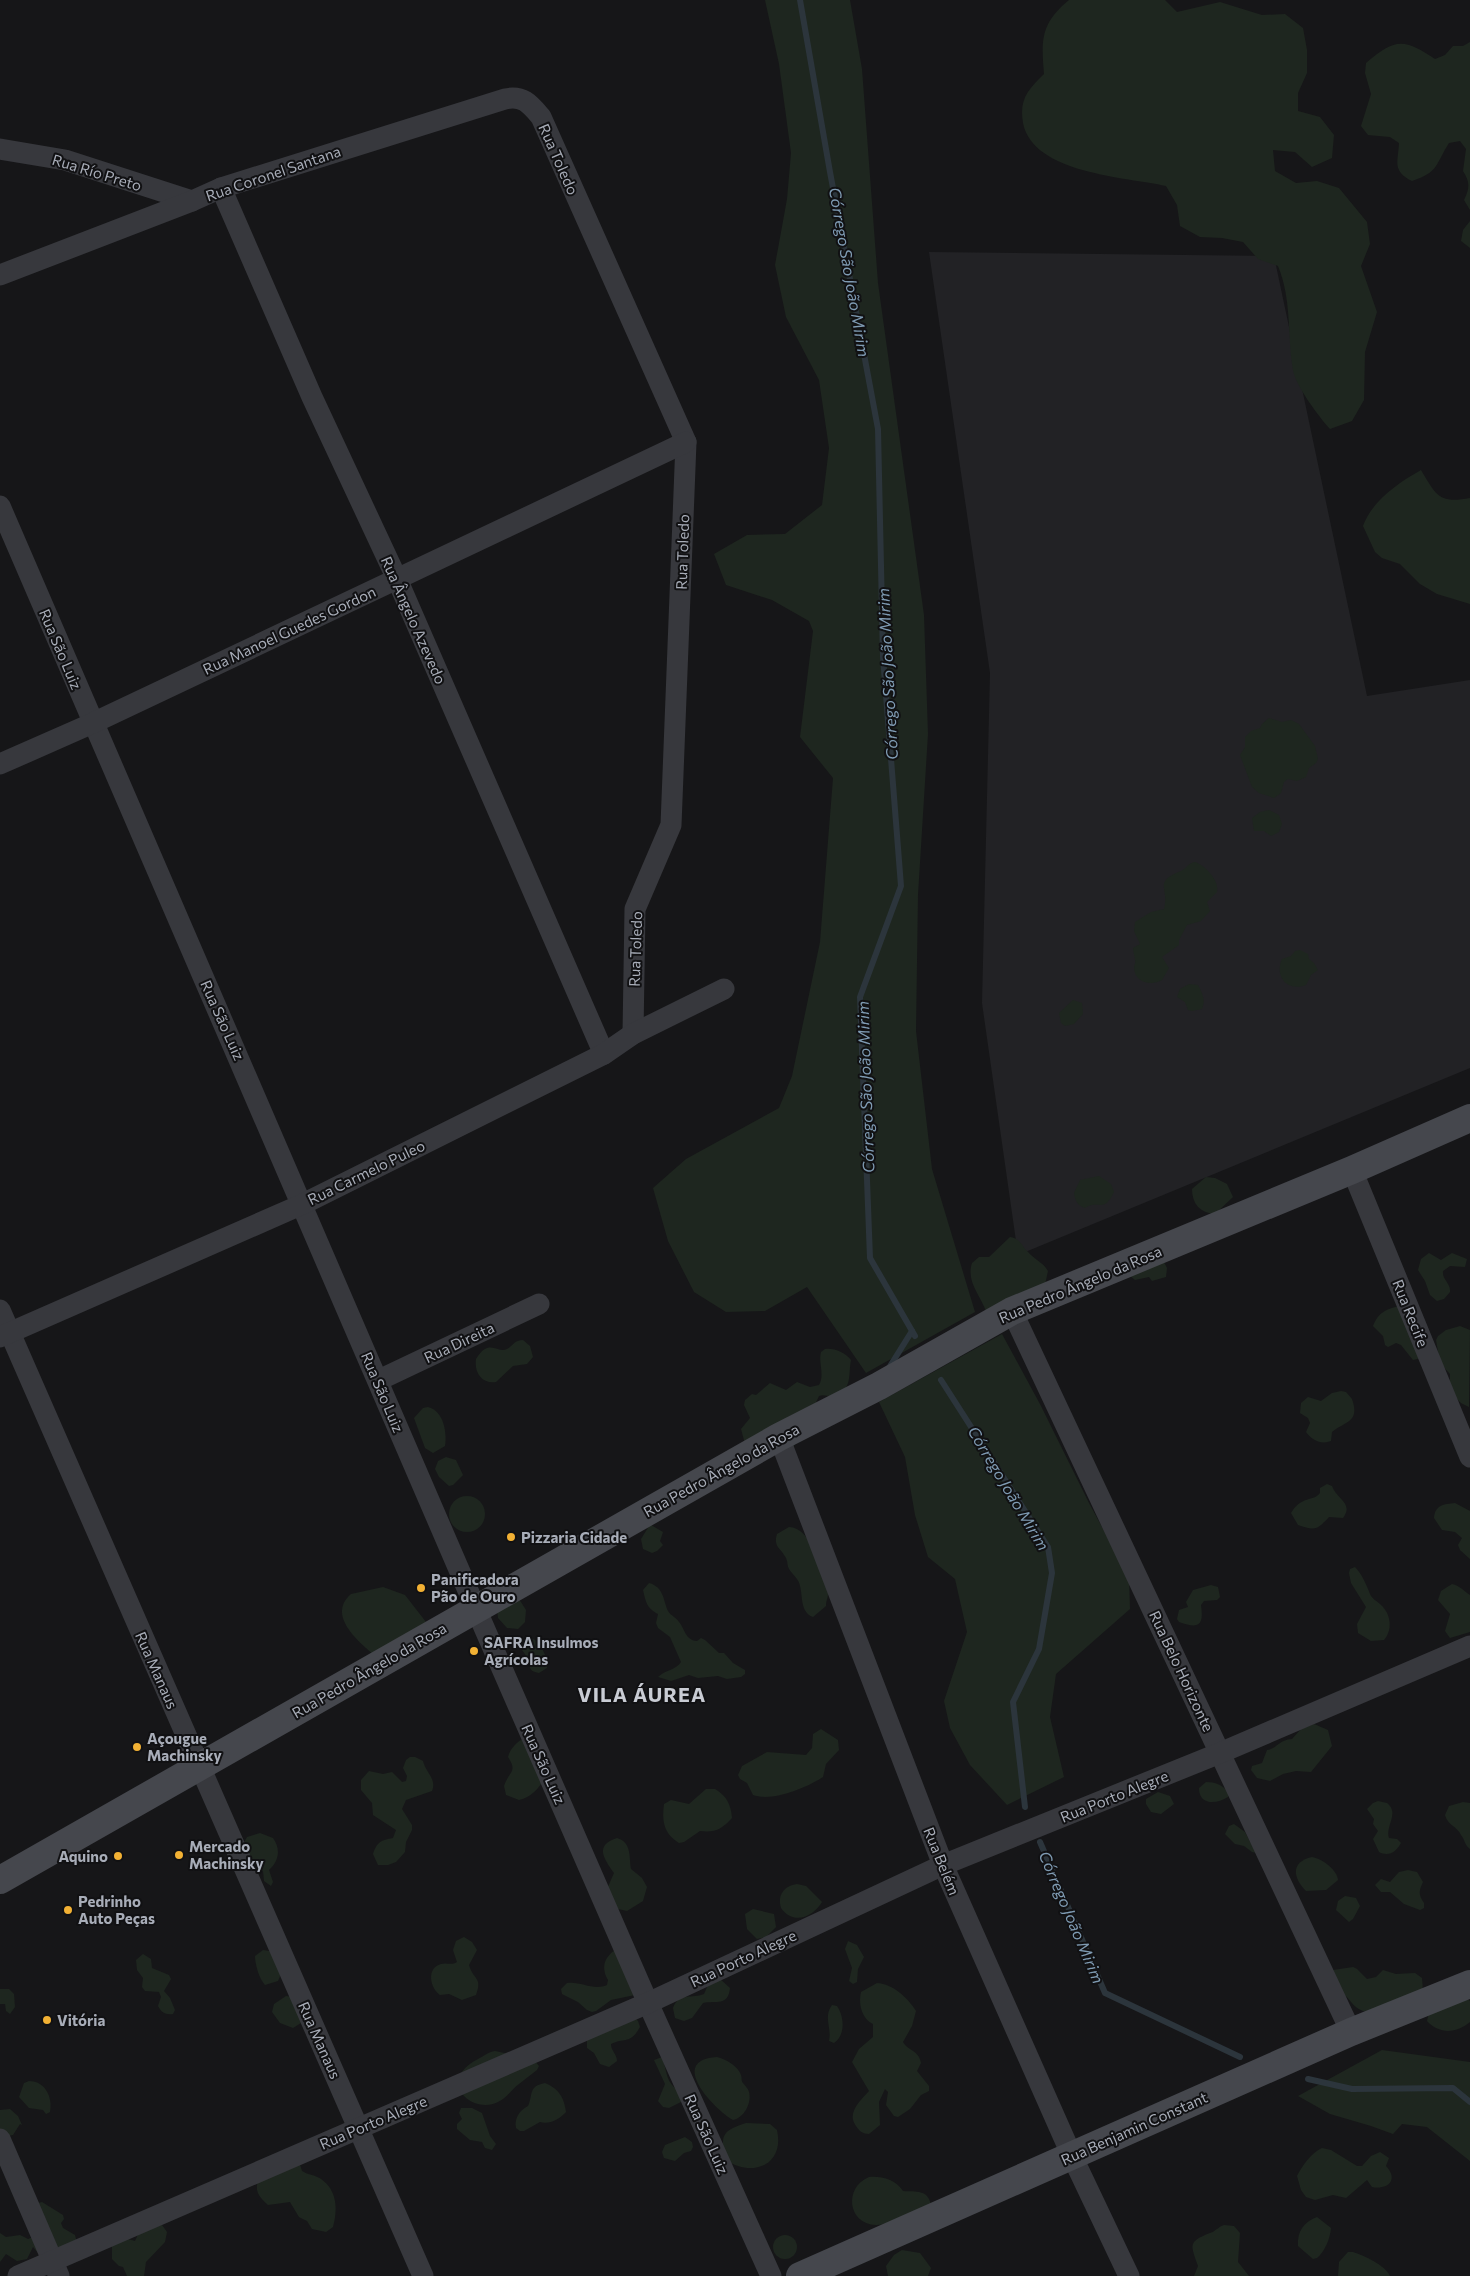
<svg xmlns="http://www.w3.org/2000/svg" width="1470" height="2276" viewBox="0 0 1470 2276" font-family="Commissioner,sans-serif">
<rect width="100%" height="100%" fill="#161618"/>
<polygon fill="#222225" points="929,252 1274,256 1367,696 1470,680 1470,1068 1018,1255 982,1003 990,673"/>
<g fill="#1e261f">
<polygon points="765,0 850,0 862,69 878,283 924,615 928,734 918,895 916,1031 932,1169 975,1312 866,1373 807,1287 765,1311 726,1312 694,1292 668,1241 653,1188 686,1159 779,1108 792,1076 820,942 833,778 800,737 813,631 809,621 772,600 726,585 714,554 747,535 785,534 822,505 829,448 819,380 786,317 775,265 787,199 791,153 779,64"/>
<path d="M1069,0H1165L1177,12L1220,2L1262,15L1285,14L1303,28L1307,50V73L1298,93V111L1320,117L1334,135L1332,158L1312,167L1295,152L1273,150L1275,171L1296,183L1317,181L1339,188L1367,222L1370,244L1361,266L1377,312L1365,352L1364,400L1352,421L1330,429C1319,417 1295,385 1293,370C1287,334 1292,300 1278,266L1258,259L1243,242L1222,238L1200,237L1180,226L1177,205L1166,186C1127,177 1033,174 1023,123C1019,99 1028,90 1044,74C1041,39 1041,23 1069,0Z"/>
<path d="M1470,42V219V210L1464,200C1470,188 1470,182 1463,171L1466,149L1460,141L1449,143C1435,165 1439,172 1412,181C1392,171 1398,162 1399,143L1390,137L1368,135L1361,126L1371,94L1365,73L1366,63C1395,38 1404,38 1435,59L1445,55L1453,46H1463Z"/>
<polygon points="1470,221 1470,248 1461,241 1463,230"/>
<path d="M1421,470C1436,495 1439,504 1470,498V604L1437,594L1420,584L1400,564L1382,558L1375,552L1363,526C1372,501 1398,483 1421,470Z"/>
<polygon points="1269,718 1282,722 1291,720 1299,724 1315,746 1318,759 1316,763 1309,768 1306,777 1297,781 1288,779 1284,782 1281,793 1274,798 1259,793 1252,787 1240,755 1245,747 1245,737 1251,731 1260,728 1262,724"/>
<polygon points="1269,810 1279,815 1282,824 1279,832 1271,836 1264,831 1254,831 1252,818 1260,812"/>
<path d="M1195,862C1205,865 1220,881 1217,892L1207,902L1210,911L1201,921L1187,925L1179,940V945L1162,957L1169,968L1162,980C1151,986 1135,983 1134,968C1134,965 1136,963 1135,960C1135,956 1133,953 1133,948L1140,944L1134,931L1135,922L1151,912L1164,909C1170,888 1152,882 1181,871C1187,868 1188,863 1195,862Z"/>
<path d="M1300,950L1308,954L1309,959L1314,963L1318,970L1311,975L1306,985C1288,992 1274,977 1282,959L1291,956L1295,951Z"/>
<path d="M1189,984L1198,985C1202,993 1206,1000 1202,1009L1192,1011L1188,1010L1185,1002L1177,997L1180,989Z"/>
<polygon points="1073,1000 1082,1003 1083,1014 1074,1024 1065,1026 1061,1023 1059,1013"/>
<path d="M1099,1176L1111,1184L1114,1192C1104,1214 1099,1199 1085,1208C1078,1206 1075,1201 1074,1193L1080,1180Z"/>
<path d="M1206,1177L1215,1178L1227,1184L1233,1197L1215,1214C1200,1213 1192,1204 1192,1189Z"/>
<path d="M1010,1237C1021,1239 1021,1245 1028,1252C1035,1260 1043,1262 1048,1271L1045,1285L986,1311C980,1295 966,1281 972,1263L979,1257H989Z"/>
<path d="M1429,1253L1441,1260L1452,1253L1467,1259L1465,1267L1450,1266L1443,1271C1442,1280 1451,1283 1450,1292L1444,1299L1437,1301L1430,1295L1425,1281L1418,1270L1421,1259Z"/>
<polygon points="1163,1260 1167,1268 1166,1277 1152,1281 1149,1277 1135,1280 1128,1274"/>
<path d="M1401,1306L1422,1358L1413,1360L1401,1345L1396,1343L1388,1347L1385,1345L1383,1336L1373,1326C1378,1312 1388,1308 1401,1306Z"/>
<polygon points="1460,1326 1470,1330 1469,1407 1461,1403 1455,1397 1450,1383 1450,1374 1440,1363 1436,1340 1438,1336 1446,1330"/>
<polygon points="1002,1334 1041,1406 1089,1503 1129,1577 1130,1609 1056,1674 1050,1717 1064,1777 1007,1805 970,1765 950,1728 944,1701 967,1632 955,1579 928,1557 915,1515 905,1457 879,1402"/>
<path d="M523,1340L530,1346L533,1357L527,1364L513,1366L496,1382C482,1384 474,1373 476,1359C489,1337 498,1354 507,1349C513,1346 514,1340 523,1340Z"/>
<path d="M825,1349C835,1348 844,1352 851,1360C848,1375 853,1390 834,1396C829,1397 824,1394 819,1396L813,1409L804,1414L796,1413L788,1417L786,1421L797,1441C785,1465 763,1453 745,1444L741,1429L750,1418L744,1405L745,1400L752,1394L756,1395L770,1383L786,1390L797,1382L810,1387L819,1385C825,1375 818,1362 821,1352Z"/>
<path d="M1341,1391L1346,1392L1352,1399C1360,1422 1346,1421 1332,1432L1331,1441C1321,1445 1312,1440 1306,1432L1310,1423L1308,1418L1300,1413L1301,1403L1308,1397L1321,1401L1332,1393Z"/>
<path d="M428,1407C444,1411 447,1433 445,1446L433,1453L425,1448L414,1418L423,1408Z"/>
<polygon points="446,1457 456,1460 463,1475 453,1485 449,1486 439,1477 435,1469 438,1461"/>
<path d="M1327,1484L1332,1486C1337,1500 1354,1503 1343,1518L1329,1517C1317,1530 1315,1531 1298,1525L1291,1513C1302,1495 1313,1502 1320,1493V1488Z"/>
<circle cx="467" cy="1514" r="18"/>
<path d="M1455,1503L1470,1511V1559L1460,1550L1458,1545L1462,1538L1455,1532L1442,1530L1434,1518C1435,1505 1444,1504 1455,1503Z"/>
<polygon points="651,1525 663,1532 660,1541 663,1545 657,1551 652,1553 643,1549 641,1539 649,1526"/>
<path d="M789,1527C811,1527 824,1572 828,1590C829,1596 826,1600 826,1606L813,1617C800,1612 803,1597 800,1586C799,1579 793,1575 789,1569C787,1566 788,1562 786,1558C781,1548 773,1547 777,1534Z"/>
<path d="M1355,1567C1363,1576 1366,1584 1370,1594C1372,1599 1377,1601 1381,1605C1391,1614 1393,1630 1384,1640L1371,1641L1358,1633L1357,1624L1366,1607L1351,1583L1349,1573L1350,1569Z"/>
<path d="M649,1583C664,1587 663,1600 668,1611C671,1616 676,1617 679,1622C685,1629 685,1640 697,1641L701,1638L705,1640L719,1653H724L733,1663L745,1670V1674L741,1677L727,1679L718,1676L698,1678L689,1675L671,1681L658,1677C665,1670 676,1670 681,1662L670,1637L658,1628L656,1623L658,1614C647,1608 646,1603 643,1590Z"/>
<path d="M1452,1584C1459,1585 1465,1592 1470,1595V1632L1450,1638L1445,1631L1450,1614L1438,1600L1441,1591Z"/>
<path d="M1211,1585L1218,1587L1220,1597L1217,1600L1204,1601L1201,1605C1204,1626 1199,1629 1179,1622L1177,1619L1179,1610L1188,1607L1186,1602L1193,1590Z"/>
<path d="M383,1587L405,1595L426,1622L373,1654C357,1640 327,1615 351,1594Z"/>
<polygon points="519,1599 526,1610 525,1622 518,1629 507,1628 498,1618 497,1609"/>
<path d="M531,1638L539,1642L547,1659V1668L539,1673C527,1671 531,1666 527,1658C526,1655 524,1653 522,1650L526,1639Z"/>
<path d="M1314,1724L1328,1730L1332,1746L1311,1772L1296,1771L1283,1774L1270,1781L1257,1778L1251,1770L1252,1766L1262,1763L1267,1750C1277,1749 1278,1740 1292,1739L1301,1729Z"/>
<path d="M821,1729L838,1740L839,1750L826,1764L823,1777C806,1788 772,1802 753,1795L747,1783L740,1779L738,1775L742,1766L767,1752L806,1755L812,1748L813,1734Z"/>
<path d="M525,1738L547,1775C540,1787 532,1797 519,1800L506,1795L504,1786C509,1771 518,1772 508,1757C510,1749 517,1741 525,1738Z"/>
<path d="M410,1757H415L423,1761C426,1773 437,1779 432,1791L406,1800L402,1809L412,1825V1830L406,1842L405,1852L396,1862L388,1865H378L373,1854C377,1842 381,1840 393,1838L396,1830L373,1815L372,1803L361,1790V1780L369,1771L383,1774L392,1772L402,1782L406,1781L407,1776L403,1768L406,1760Z"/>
<path d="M1206,1782C1215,1782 1223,1785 1229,1793L1228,1797C1217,1804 1199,1806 1199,1788Z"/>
<path d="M706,1789H715C727,1796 731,1805 732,1818C722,1829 715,1833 700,1831L684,1842L679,1843C663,1833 662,1820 664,1804L671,1800L689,1804Z"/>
<polygon points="1158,1792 1170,1796 1174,1804 1161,1814 1151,1812 1146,1804 1146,1799"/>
<path d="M1378,1801L1387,1803C1400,1813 1385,1826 1389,1838L1397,1839L1401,1843C1396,1852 1389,1857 1379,1852L1373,1839L1378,1831L1373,1824L1374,1819L1367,1809L1373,1803Z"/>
<path d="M1463,1802L1470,1803V1849C1464,1844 1465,1840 1461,1835C1457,1826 1448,1826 1445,1815L1449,1806Z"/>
<polygon points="1234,1824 1245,1832 1256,1853 1252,1852 1244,1846 1235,1844 1225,1834 1229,1826"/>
<path d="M260,1833L273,1838C281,1849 279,1861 269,1870L273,1882L271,1886L264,1881L263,1871L254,1866L242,1846L247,1837Z"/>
<path d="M617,1838C632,1842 629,1858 631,1869L642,1878L647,1887L643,1901L627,1911L618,1909L607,1889L614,1873C604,1859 594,1845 617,1838Z"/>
<path d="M1312,1857C1323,1859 1337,1870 1338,1880L1326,1890L1306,1891C1293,1878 1290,1862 1312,1857Z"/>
<path d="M1408,1870L1417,1872L1423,1882C1419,1891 1418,1894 1424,1903V1908L1420,1910L1404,1904L1390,1892H1381L1375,1885L1381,1879L1390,1882L1399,1872Z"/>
<path d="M797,1884L806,1886L822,1902C812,1918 793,1925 781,1908C777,1895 784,1886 797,1884Z"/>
<polygon points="1345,1896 1356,1898 1360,1906 1353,1919 1349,1922 1336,1910 1338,1901"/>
<polygon points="753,1909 774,1914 776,1927 766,1937 757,1939 747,1929 745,1914"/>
<path d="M464,1937L472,1942L477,1950L469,1965C473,1980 483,1977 476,1995L462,2000L449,1994L440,1995C430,1988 426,1968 441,1964C447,1962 451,1966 457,1962L453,1950L456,1941Z"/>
<polygon points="848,1941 857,1945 864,1957 858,1969 857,1982 853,1984 849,1981 852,1968 845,1949"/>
<path d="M620,1947L635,1995L611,2000L596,2011L592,2012L587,2010L578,2002L562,1994L561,1989L567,1983C581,1981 593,1991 607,1985L608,1980C600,1966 605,1955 620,1947Z"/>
<path d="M263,1950L276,1952L281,1974L278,1981L265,1985C259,1979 255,1964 255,1956Z"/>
<path d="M143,1954L151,1959L152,1968L169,1975L171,1979L164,1991L170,1998L175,2010L173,2014C165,2015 161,2012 158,2006L161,1997L159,1992L145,1991L142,1987L143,1978L137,1970L136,1960Z"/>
<path d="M1353,1967L1357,1969L1367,1979L1376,1977L1383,1970L1396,1974L1415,1973L1422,1978L1423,1991L1377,2014C1370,2013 1362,2012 1356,2007C1350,2002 1349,1997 1341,1993L1333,1970Z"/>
<path d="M720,1979L730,1988C728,2007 716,2000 703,2003L692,2018L684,2021L675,2018L673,2008C679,1992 692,1999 704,1994L708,1985Z"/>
<path d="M877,1983C893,1984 908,1998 916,2011L912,2026L903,2042C908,2051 919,2050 921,2063L917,2071L929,2086V2091L921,2095L910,2109L898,2117L894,2116L886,2105L888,2092L885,2089L879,2102L880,2125L869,2134C863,2134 859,2131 856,2126C846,2113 861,2100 869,2091L852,2062L859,2049L873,2037V2024C862,2019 858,2004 861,1992Z"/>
<polygon points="0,1989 9,1989 14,1994 15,2007 10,2014 6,2011 5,2004 0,2004"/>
<polygon points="286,1996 295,1997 301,2023 293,2028 280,2023 272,2012 274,2004"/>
<path d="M1466,1998L1470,2001V2022C1457,2033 1440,2035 1427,2021L1429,2012Z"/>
<path d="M832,2005L837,2006C844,2016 846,2035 834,2043L829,2041C832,2028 823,2017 832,2005Z"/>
<path d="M632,2015L638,2021L640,2027C630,2045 625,2037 611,2044C611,2051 617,2054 617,2061L609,2067L600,2064L594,2053L587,2048V2040Z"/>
<polygon points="1382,2050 1470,2062 1470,2161 1427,2127 1402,2124 1393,2134 1371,2126 1330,2114 1298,2096"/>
<path d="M495,2051L533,2059L539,2066L537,2070C531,2075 525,2079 519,2084C511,2090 507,2098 498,2102C472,2115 435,2081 478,2059C484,2056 488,2052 495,2051Z"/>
<path d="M662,2057C668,2073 665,2083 681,2092L683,2101L669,2108L663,2107L658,2101L665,2084L654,2060Z"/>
<path d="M717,2057C726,2059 738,2066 741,2075C742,2078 741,2081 743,2083C745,2086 748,2088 749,2092C752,2103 744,2118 733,2120C714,2109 667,2060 717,2057Z"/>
<path d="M29,2081C45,2081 53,2097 50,2112L46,2114L43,2110L29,2108L19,2097L24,2083Z"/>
<path d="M545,2083C559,2089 564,2097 566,2112C560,2119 549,2125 540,2122L524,2131H520L516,2128C514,2118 520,2110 528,2106C533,2095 528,2086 545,2083Z"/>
<polygon points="461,2108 472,2108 482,2113 490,2136 496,2144 492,2150 485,2148 482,2142 470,2140 457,2129 457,2124 462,2119 459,2113"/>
<polygon points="10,2109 18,2116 22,2125 20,2124 13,2135 8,2136 0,2131 0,2110"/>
<path d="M746,2123L770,2124L777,2130C785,2165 752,2178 726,2160C720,2136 721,2131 746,2123Z"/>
<polygon points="685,2137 692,2142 693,2147 691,2151 684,2153 675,2161 664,2158 662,2152 665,2145"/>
<path d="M1322,2148L1331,2150L1357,2166H1362L1371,2156L1380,2152L1389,2158L1386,2166C1399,2180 1388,2190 1372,2187L1367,2180L1346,2198L1333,2195L1315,2200L1306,2197L1301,2190L1297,2176C1302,2166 1312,2152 1322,2148Z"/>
<path d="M298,2158L302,2171C308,2175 316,2175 321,2179C337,2190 338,2209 333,2227L326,2232L312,2229L307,2221L299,2217L290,2202L268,2205C258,2196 254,2190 259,2178Z"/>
<path d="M869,2177C882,2176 896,2180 903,2191C916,2192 928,2189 931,2205C920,2210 886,2226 876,2225C847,2224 844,2187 869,2177Z"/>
<polygon points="42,2202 63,2215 64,2219 61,2223 63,2228 75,2235 77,2243 39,2254 33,2247 27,2259 17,2261 6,2254 0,2262 0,2233 6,2237 20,2235 28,2239 33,2237 38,2203"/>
<path d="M1317,2217L1331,2228C1330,2239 1325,2251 1317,2258L1313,2259L1298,2246C1297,2231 1304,2222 1317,2217Z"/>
<polygon points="162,2225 167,2232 165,2242 146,2262 144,2276 127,2276 123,2267 119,2266 112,2259 112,2245 121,2237 135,2241 141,2228"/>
<path d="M1224,2225L1234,2226L1240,2233L1238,2262L1249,2276H1194L1198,2266C1191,2245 1187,2242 1210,2233C1216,2231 1218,2227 1224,2225Z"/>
<circle cx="785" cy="2247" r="12"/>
<polygon points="902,2250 920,2253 931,2268 928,2276 888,2276 886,2266 894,2255"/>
<path d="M1348,2252H1353C1363,2255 1385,2265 1390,2276H1338L1339,2262Z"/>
</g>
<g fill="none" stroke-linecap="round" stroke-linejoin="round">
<g stroke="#2c353c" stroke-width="6">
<polyline points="800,0 830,172 878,429 883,657 901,886 860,997 870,1258 915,1336"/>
<polyline points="887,1371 912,1331"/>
<polyline points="941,1380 1048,1547 1052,1573 1039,1649 1013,1702 1025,1807"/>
<polyline points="1040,1842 1105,1993 1240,2057"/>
<polyline points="1308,2079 1352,2089 1453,2088 1470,2102"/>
</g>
<g stroke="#37383d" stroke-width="21">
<polyline points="0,149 65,160 192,201"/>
<polyline points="221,188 312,397 397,579 604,1054"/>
<path d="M0,275L192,201L221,188L505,99C523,95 530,104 541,117L686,442L671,825L635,909L633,1034"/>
<polyline points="0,506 476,1609 648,2003 771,2276"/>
<polyline points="0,764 93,723 686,442"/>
<polyline points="1352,1170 1470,1457"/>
<polyline points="0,1310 423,2276"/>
<polyline points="1012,1311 1351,2032"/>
<polyline points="0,1337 303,1204 604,1054 633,1034 724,989"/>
<polyline points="379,1380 539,1304"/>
<polyline points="779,1437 943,1865 1072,2156 1129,2276"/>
<polyline points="0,2139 59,2276"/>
<polyline points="18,2276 648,2003 943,1865 1220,1753 1470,1646"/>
</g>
<g stroke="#45474d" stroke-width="28">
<polyline points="0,1880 779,1437 879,1386 1012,1311 1352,1170 1470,1118"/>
<polyline points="800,2276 1351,2032 1470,1984"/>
</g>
</g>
<g fill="#f2b134" stroke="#111113" stroke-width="2">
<circle cx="511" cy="1537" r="5"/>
<circle cx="421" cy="1588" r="5"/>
<circle cx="474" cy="1651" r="5"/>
<circle cx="137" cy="1747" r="5"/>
<circle cx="179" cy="1855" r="5"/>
<circle cx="118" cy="1856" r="5"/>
<circle cx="68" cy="1910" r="5"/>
<circle cx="47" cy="2020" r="5"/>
</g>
<g text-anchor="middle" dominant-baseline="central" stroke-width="4" stroke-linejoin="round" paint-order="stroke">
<g font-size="15" fill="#a8adb8" stroke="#111113">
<text transform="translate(559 159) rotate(66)">Rua Toledo</text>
<text transform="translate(97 172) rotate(17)">Rua Río Preto</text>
<text transform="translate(273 173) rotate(-19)">Rua Coronel Santana</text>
<text transform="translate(682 552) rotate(-88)">Rua Toledo</text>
<text transform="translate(414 620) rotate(66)">Rua Ângelo Azevedo</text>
<text transform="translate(289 630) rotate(-25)">Rua Manoel Guedes Gordon</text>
<text transform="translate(61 649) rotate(67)">Rua São Luiz</text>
<text transform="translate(635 949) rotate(-88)">Rua Toledo</text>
<text transform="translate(223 1020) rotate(66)">Rua São Luiz</text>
<text transform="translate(366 1172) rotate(-26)">Rua Carmelo Puleo</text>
<text transform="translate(1080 1284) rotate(-23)">Rua Pedro Ângelo da Rosa</text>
<text transform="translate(1411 1313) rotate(68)">Rua Recife</text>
<text transform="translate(459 1342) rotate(-25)">Rua Direita</text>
<text transform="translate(383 1392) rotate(67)">Rua São Luiz</text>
<text transform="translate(721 1470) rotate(-29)">Rua Pedro Ângelo da Rosa</text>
<text transform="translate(157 1670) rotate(66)">Rua Manaus</text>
<text transform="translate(369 1670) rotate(-30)">Rua Pedro Ângelo da Rosa</text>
<text transform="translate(1182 1671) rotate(65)">Rua Belo Horizonte</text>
<text transform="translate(544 1764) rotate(66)">Rua São Luiz</text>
<text transform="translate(1114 1796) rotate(-22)">Rua Porto Alegre</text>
<text transform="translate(942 1861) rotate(68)">Rua Belém</text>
<text transform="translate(743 1958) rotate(-25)">Rua Porto Alegre</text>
<text transform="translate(320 2040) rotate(66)">Rua Manaus</text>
<text transform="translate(373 2122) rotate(-23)">Rua Porto Alegre</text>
<text transform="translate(1134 2128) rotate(-24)">Rua Benjamin Constant</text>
<text transform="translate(707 2134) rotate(66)">Rua São Luiz</text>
</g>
<g font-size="15" font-weight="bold" fill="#a8adb8" stroke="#111113" text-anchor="start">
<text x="521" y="1537">Pizzaria Cidade</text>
<text x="431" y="1579">Panificadora<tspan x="431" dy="17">Pão de Ouro</tspan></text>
<text x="484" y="1642">SAFRA Insulmos<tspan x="484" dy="17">Agrícolas</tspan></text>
<text x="147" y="1738">Açougue<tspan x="147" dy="17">Machinsky</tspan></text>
<text x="189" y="1846">Mercado<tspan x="189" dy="17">Machinsky</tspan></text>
<text x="108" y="1856" text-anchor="end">Aquino</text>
<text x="78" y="1901">Pedrinho<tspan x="78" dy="17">Auto Peças</tspan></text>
<text x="57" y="2020">Vitória</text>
</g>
<g font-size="16" font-style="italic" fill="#7f9bb3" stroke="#111113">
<text transform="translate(850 272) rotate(80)">Córrego São João Mirim</text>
<text transform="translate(887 674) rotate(-93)">Córrego São João Mirim</text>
<text transform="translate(865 1087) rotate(-92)">Córrego São João Mirim</text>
<text transform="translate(1009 1488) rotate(59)">Córrego João Mirim</text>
<text transform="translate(1072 1917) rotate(67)">Córrego João Mirim</text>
</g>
<g font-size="20" font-weight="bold" letter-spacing="1" fill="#c9ccd4" stroke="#111113">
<text x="642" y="1694">VILA ÁUREA</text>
</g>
</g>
</svg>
